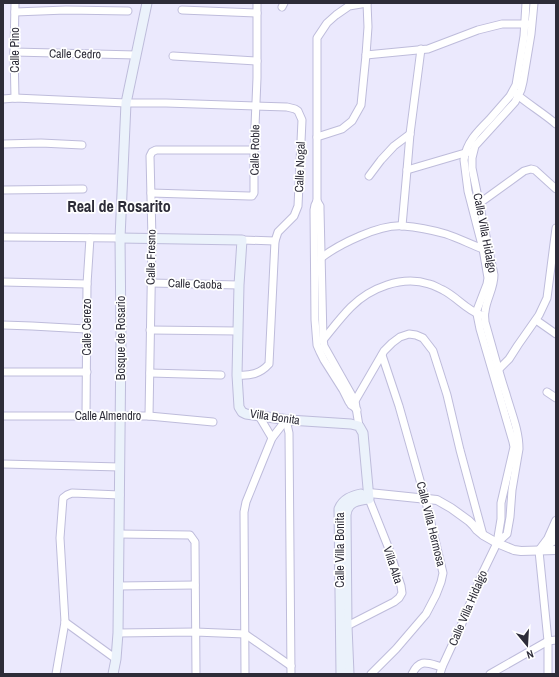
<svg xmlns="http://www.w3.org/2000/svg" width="559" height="677" viewBox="0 0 559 677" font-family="'Archivo Narrow',sans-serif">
<rect width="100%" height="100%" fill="#ebe9fd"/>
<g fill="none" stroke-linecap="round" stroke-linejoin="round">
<defs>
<g id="minor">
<polyline points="282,7 284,3"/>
<polyline points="182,10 257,13"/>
<polyline points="15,12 66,10 128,11"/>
<polyline points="14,52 136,55"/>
<polyline points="366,55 428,49 478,30 502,24 529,24"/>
<polyline points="173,56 257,61"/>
<path d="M515,93C528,104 543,113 556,124"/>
<polyline points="15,98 14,52 15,3"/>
<path d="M3,99L15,98L126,103H166L287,107L295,109L298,111L302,120L298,206L294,216L278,232L275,241L269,364C260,374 250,376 237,375"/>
<polyline points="317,137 317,38 327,23 336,15 349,6 367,3"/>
<polyline points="3,144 41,143 82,145"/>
<polyline points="407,170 465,153 469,152"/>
<polyline points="369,176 381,160 394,146 410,134"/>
<polyline points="3,190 83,189"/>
<polyline points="151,193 249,196 252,196 254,193 254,150 257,78 257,3"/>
<polyline points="317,201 320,206 320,209 323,339 324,346 355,401 359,426"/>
<polyline points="477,205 524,171 531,169 535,170 556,189"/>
<polyline points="402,226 407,170 410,134 421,49"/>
<polyline points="3,237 120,238"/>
<polyline points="242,240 275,241"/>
<path d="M321,258C339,244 380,224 403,226C417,227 432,230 446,234C458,238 470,244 483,249"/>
<polyline points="3,282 87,284"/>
<polyline points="151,283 239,285"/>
<polyline points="536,320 556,334"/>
<polyline points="3,325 32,326 86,329"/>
<polyline points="150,330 238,331"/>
<path d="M323,340C332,329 341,317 351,307C370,288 402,275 429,284C434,285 438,288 443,290C457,297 466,310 481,315"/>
<polyline points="3,372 87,372"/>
<polyline points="496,372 509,359 518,345 539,315 547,298 556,228"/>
<polyline points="150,373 221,375"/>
<polyline points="547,392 556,398"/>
<polyline points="351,405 355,401 384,351 392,343 400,337 409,334 416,335 423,338 433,351 447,395 460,450 483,535"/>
<polyline points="357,410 349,402 343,390 324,360 320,352 317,345 315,320 314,210 315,205 317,201 317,137 342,129 352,121 361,105 366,55 368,27 367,3"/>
<polyline points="3,416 149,416 213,422"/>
<polyline points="86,416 87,284 90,238"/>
<polyline points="149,416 152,239 150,156 152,152 156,150 254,150"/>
<polyline points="259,416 272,438"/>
<polyline points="286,420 289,433 291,674"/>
<polyline points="3,464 120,467"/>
<polyline points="119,534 190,535 195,542 196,674"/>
<path d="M497,543L507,534L510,517L512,490L519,449C519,430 511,412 506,394C498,370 492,346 485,322C485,318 484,315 485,312C486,299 494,289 494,275L472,168V158L475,146L515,102L521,90L523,82L531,34L534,3"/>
<polyline points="539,551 548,641 548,674"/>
<polyline points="118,586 195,585"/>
<polyline points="65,622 116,659"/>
<polyline points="347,626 394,602 399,598 402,593 401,586 389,549 369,499"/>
<polyline points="118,633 195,632 245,634 291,666"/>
<polyline points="56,674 65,622 60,538 63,498 67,495 72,493 120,495"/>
<polyline points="245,674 244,512 246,502 272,438 286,420"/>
<polyline points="371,674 396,649 426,614 436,595 441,582 443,573 425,498 399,406 382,355"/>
<path d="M412,674C420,658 427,663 442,667"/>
<path d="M440,674L442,667L460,628L482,574L497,543L501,519V503L514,447L513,442L480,329L477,314V310L487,284L488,278L483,249L468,191L464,160C466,143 477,132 489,120C496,112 503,104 510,96L516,85L524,36L526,3"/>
<polyline points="490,674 548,641 556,640"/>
</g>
<g id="tertiary">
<polyline points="369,493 437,500 451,508 469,521 474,526 477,530 483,535 497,543 514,550 521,551 556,550"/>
<polyline points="545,547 554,540 556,536"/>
<polyline points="539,551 548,539 556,521"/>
</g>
<g id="secondary">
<path d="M120,238L242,240L239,285L237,375L239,407L242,412L246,414L289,420L351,424L359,426L363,433L369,499C358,500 347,502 346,515L347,626L349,674"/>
<polyline points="113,674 116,659 118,633 121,336 120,238 126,103 147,3"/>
<path d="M341,674L339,509C343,499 352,496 361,494"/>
</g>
</defs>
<use href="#minor" stroke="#bebcdb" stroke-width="9"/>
<use href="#tertiary" stroke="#bebcdb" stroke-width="10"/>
<use href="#secondary" stroke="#bebcdb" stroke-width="11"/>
<use href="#minor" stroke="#fff" stroke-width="7"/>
<use href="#tertiary" stroke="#fff" stroke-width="8"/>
<use href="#secondary" stroke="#ebf2fb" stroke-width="9"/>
</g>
<g text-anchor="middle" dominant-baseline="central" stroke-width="3.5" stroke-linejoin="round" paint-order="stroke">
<g font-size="12" fill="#2d2c38" stroke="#fff">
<text transform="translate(15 50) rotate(-90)">Calle Pino</text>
<text transform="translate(75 54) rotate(1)">Calle Cedro</text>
<text transform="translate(255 150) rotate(-89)">Calle Roble</text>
<text transform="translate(300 167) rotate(-88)">Calle Nogal</text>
<text transform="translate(485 233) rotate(79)">Calle Villa Hidalgo</text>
<text transform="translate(151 257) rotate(-89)">Calle Fresno</text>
<text transform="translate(195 284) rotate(2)">Calle Caoba</text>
<text transform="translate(87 327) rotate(-90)">Calle Cerezo</text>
<text transform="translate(121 338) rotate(-90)">Bosque de Rosario</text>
<text x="108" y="416">Calle Almendro</text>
<text transform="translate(275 417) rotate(8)">Villa Bonita</text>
<text transform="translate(431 524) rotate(76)">Calle Villa Hermosa</text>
<text transform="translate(340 550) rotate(-90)">Calle Villa Bonita</text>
<text transform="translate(393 565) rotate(72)">Villa Alta</text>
<text transform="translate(468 608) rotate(-67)">Calle Villa Hidalgo</text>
</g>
<g font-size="16" font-weight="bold" fill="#2d2c38" stroke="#fff">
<text x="119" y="206">Real de Rosarito</text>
</g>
</g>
<rect width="559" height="677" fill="none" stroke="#2d2c38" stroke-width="8"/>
<g transform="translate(527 645) rotate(162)" stroke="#ffffff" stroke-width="3" paint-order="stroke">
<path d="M0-3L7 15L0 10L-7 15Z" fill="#2d2c38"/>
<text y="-6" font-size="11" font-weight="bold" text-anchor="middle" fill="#2d2c38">N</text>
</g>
</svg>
